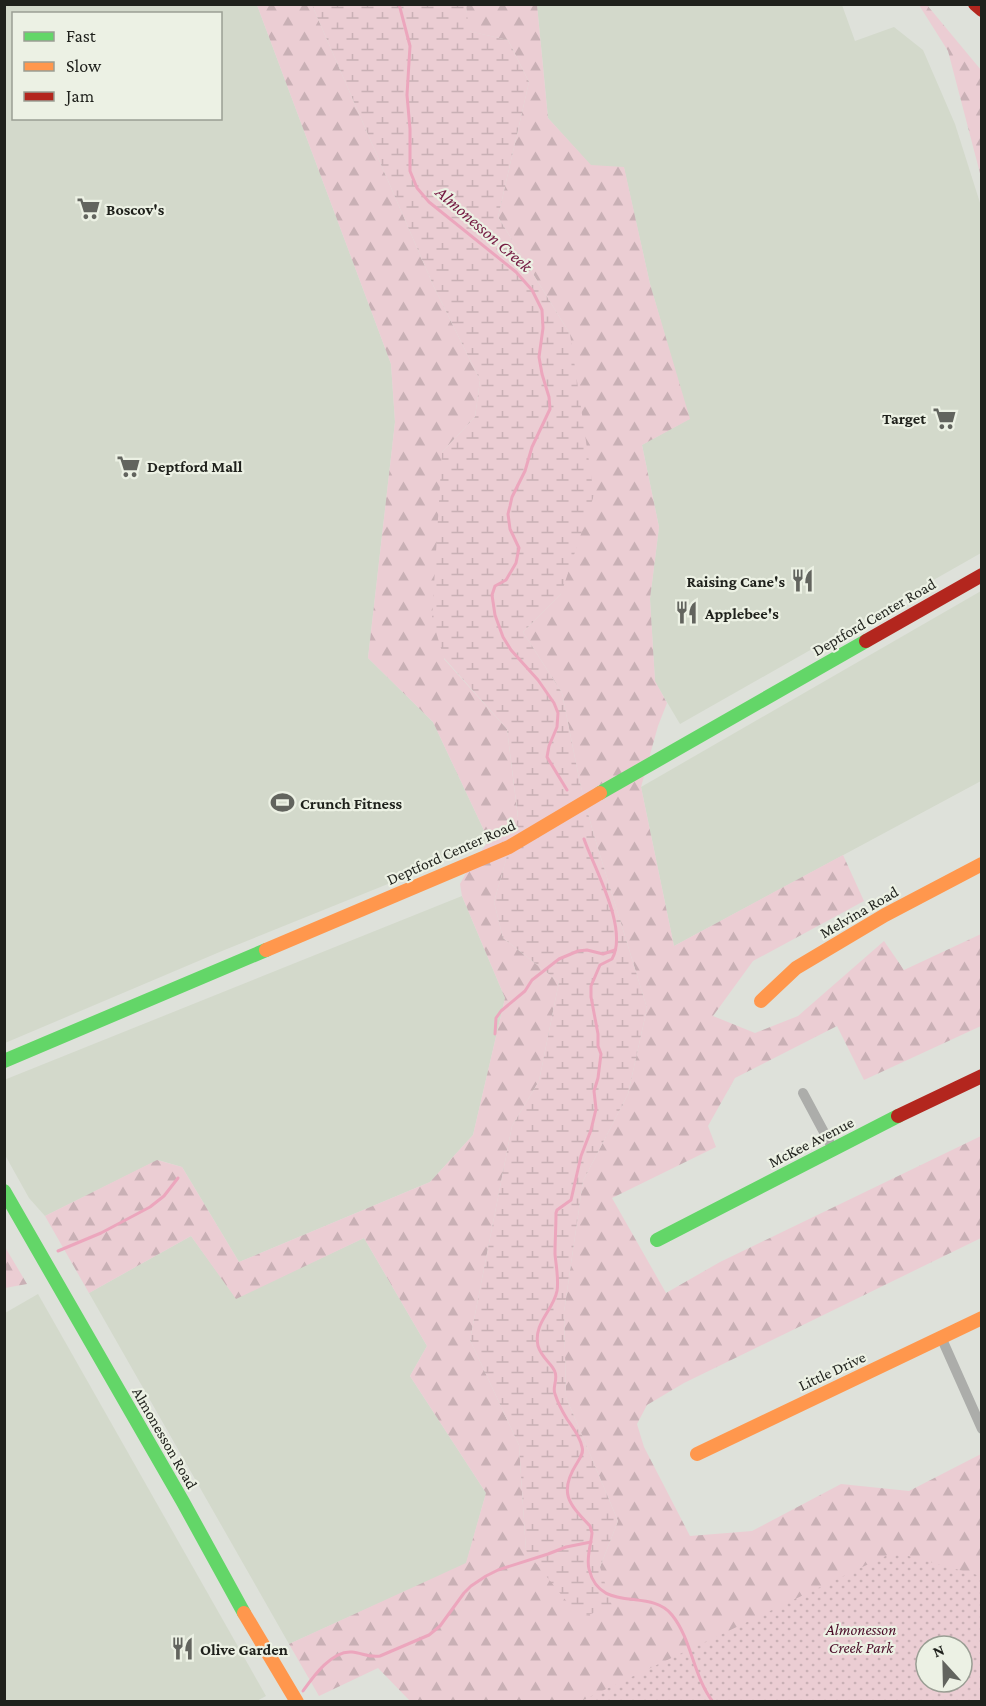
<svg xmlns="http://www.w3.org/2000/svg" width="986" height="1706" viewBox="0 0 986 1706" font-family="'Crimson Pro',serif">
<defs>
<pattern id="forest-firs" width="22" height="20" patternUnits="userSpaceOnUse" patternTransform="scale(1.5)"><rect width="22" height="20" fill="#ebcdd3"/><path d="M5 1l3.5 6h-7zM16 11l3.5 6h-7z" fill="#c9b0b5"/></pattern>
<pattern id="wetland-marsh" width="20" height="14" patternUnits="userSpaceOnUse" patternTransform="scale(1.5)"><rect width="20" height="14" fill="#ebcdd3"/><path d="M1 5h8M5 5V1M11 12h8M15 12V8" fill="none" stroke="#c9b0b5"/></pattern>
<pattern id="park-dots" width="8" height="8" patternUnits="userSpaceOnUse" patternTransform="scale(1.5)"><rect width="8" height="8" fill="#ebcdd3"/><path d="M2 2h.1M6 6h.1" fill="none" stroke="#c9b0b5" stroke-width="1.8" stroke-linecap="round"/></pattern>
</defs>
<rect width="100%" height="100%" fill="#dee1da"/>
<g fill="#d3d9cb" fill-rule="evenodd">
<path d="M5,5H257L391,364L395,422L368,658L433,722L489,841L442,859L425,869L222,951L5,1043ZM14,14H220V118H14Z"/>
<polygon points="537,5 842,5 855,41 894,27 923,50 955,124 981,206 981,553 680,724 655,682 650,599 659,527 642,445 689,419 650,284 624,168 591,166 548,118"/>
<polygon points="981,591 981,781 674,946 641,787"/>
<polygon points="462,896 505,998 473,1135 430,1182 239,1262 182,1167 158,1160 45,1216 29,1198 5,1155 4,1080"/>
<polygon points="191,1236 236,1298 364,1238 427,1346 410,1376 486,1493 466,1564 289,1644 89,1293"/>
<polygon points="38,1294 266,1696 255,1702 5,1701 5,1313"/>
</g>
<g fill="url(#forest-firs)" fill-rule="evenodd">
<path d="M257,5H312L434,287L480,380L475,417L442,452L444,659L507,729L518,818L494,902L503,938L559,982L539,1081L512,1126L470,1340L519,1445L526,1551L600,1567L618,1521L566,1397L564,1312L583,1181L628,1094L647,1008L593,832L580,783L562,693L523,632L561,594L570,334L498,217L529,82L508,40L468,31L466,5H537L548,118L591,165L624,167L650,284L690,419L642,445L659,527L650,599L655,681L667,703L658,726L641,787L674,946L843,855L864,901L753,961L713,1016L755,1033L798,1016L884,941L904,970L981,934V1026L864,1080L837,1026L735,1078L708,1126L716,1147L612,1198L666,1293L720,1262L981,1136V1238L684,1383L647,1405L637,1424L644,1447L690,1536L752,1531L841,1484L909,1491L981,1454V1701H410L378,1668L319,1696L289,1644L466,1563L486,1493L410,1376L427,1346L364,1238L236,1299L191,1236L89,1293L45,1216L157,1160L182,1167L239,1262L430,1182L473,1135L505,998L462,896L460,884L471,864L489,841L433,722L368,658L395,422L391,364ZM926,1646H962V1682H926Z"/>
<polygon points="919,5 927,5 981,70 981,177 948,51"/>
<polygon points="5,1247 27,1284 5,1288"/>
</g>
<polygon fill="url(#wetland-marsh)" points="312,5 466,5 469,31 508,40 529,82 498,217 570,334 594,495 561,594 523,632 562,693 580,783 593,832 647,1008 628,1094 583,1181 564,1312 566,1397 618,1521 600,1567 612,1606 580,1618 526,1551 519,1445 470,1340 512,1126 539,1081 559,982 503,938 494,902 518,817 507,729 444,658 432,619 442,452 475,417 480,380 434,287"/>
<path fill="url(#park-dots)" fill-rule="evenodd" d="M894,1552L981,1576V1701H581ZM926,1646H962V1682H926Z"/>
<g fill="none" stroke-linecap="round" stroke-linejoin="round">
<g stroke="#eca6bd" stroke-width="3">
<polyline points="399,4 410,46 407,95 410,129 410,171 417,188 429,202 516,272 532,290 542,310 543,328 539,357 542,374 549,397 550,409 532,447 525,471 512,497 510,506 508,514 510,529 519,548 516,563 506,580 495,586 492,595 495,615 503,637 511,650 538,680 554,703 558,713 557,727 549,746 547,757 567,790"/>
<path d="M584,839C594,868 629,929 612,959L600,965L591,986V997L598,1034V1046L601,1054L598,1078L594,1091L596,1109L591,1130L581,1156L571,1200L557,1210L556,1213C556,1227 555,1241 555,1254C556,1266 559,1279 557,1291C553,1311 533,1323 538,1346C542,1359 552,1363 555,1372C558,1380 552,1387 555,1394C558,1403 562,1411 567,1419C573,1428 580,1436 582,1447C584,1453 580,1458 577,1463C558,1493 569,1504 590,1526L592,1533C591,1545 586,1558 589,1569C600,1615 650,1587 672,1615C692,1640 693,1676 713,1702"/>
<polyline points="495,1034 496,1018 501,1011 525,991 532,980 559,959 578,951 587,950 603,954 615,950"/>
<polyline points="58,1251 101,1233 150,1207 164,1196 178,1178"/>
<path d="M303,1691C313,1677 332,1650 352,1652C362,1653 370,1658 380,1656L429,1635L440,1626L464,1593L471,1586L486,1576L498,1570L548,1554L566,1547L591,1542"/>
</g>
<g stroke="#acadaa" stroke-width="10">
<polyline points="803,1093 833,1149"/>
<polyline points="941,1337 982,1429"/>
</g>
<g stroke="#63d668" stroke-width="14">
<polyline points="600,793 866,641"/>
<polyline points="4,1061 266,950"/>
<polyline points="4,1191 183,1502 244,1613"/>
<polyline points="657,1240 898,1116"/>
</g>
<g stroke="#ff974d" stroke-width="14">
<polyline points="266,950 509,847 600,793"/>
<polyline points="761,1001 796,968 885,915 982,864"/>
<polyline points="697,1454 982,1318"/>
<polyline points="244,1613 297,1702"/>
</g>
<g stroke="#b3261e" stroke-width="14">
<polyline points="975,4 982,10"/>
<polyline points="866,641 982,575"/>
<polyline points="898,1116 982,1076"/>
</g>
</g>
<defs>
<symbol id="supermarket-bare" viewBox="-9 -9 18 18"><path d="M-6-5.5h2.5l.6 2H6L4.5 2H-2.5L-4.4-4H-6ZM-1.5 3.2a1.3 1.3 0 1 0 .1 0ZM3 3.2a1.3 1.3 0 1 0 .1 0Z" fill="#62645e" stroke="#ecf1e4" stroke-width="2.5" paint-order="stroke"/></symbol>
<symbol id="restaurant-bare" viewBox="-9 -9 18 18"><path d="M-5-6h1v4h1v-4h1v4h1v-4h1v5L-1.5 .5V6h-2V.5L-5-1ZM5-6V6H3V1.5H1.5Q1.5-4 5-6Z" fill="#62645e" stroke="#ecf1e4" stroke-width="2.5" paint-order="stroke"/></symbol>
<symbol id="stadium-bare" viewBox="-9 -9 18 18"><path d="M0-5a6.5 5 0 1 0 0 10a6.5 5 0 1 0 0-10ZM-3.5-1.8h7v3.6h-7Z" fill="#62645e" stroke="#ecf1e4" stroke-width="2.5" paint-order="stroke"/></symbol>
</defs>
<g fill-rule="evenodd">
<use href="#supermarket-bare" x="72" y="192" width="33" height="33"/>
<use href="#supermarket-bare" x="928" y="402" width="33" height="33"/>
<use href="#supermarket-bare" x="112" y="450" width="33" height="33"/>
<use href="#restaurant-bare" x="786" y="564" width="33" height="33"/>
<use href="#restaurant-bare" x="670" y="596" width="33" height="33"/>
<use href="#stadium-bare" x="266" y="786" width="33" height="33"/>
<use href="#restaurant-bare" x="166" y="1632" width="33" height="33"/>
</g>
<g text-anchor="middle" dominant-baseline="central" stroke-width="4.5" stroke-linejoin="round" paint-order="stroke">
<g font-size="16" font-weight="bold" fill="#1f211c" stroke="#ecf1e4" text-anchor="start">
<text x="106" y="209">Boscov's</text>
<text x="926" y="418" text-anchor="end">Target</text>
<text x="147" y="466">Deptford Mall</text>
<text x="785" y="581" text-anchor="end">Raising Cane's</text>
<text x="705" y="613">Applebee's</text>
<text x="300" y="803">Crunch Fitness</text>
<text x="200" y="1649">Olive Garden</text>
</g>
<g font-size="16" fill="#1f211c" stroke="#ecf1e4">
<text transform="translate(874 617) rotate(-30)">Deptford Center Road</text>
<text transform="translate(451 852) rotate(-24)">Deptford Center Road</text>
<text transform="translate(859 912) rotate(-30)">Melvina Road</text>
<text transform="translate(811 1142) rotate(-27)">McKee Avenue</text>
<text transform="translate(832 1371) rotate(-25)">Little Drive</text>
<text transform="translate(165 1438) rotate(60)">Almonesson Road</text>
</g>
<g font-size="16" font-style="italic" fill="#4b0d29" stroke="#ecf1e4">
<text x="861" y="1629">Almonesson<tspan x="861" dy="18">Creek Park</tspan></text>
</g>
<g font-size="18" font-style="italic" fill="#741a42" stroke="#ecf1e4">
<text transform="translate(484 229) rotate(41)">Almonesson Creek</text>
</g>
</g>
<rect width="986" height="1706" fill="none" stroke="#1f211c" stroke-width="12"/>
<rect x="12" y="12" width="210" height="108" fill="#ecf1e4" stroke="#9a9e94" stroke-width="1.5"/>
<rect x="24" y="32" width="30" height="9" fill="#63d668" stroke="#9a9e94" stroke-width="1.5"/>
<text x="66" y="42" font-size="18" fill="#1f211c">Fast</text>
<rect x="24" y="62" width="30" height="9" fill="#ff974d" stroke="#9a9e94" stroke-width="1.5"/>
<text x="66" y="72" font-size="18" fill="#1f211c">Slow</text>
<rect x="24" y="92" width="30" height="9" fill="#b3261e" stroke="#9a9e94" stroke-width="1.5"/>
<text x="66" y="102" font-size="18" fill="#1f211c">Jam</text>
<g transform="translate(944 1664) rotate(338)"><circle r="28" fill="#ecf1e4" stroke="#9a9e94" stroke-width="1.5"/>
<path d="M0-4.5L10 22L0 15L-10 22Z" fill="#62645e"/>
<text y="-9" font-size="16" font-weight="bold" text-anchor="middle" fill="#1f211c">N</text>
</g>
</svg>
